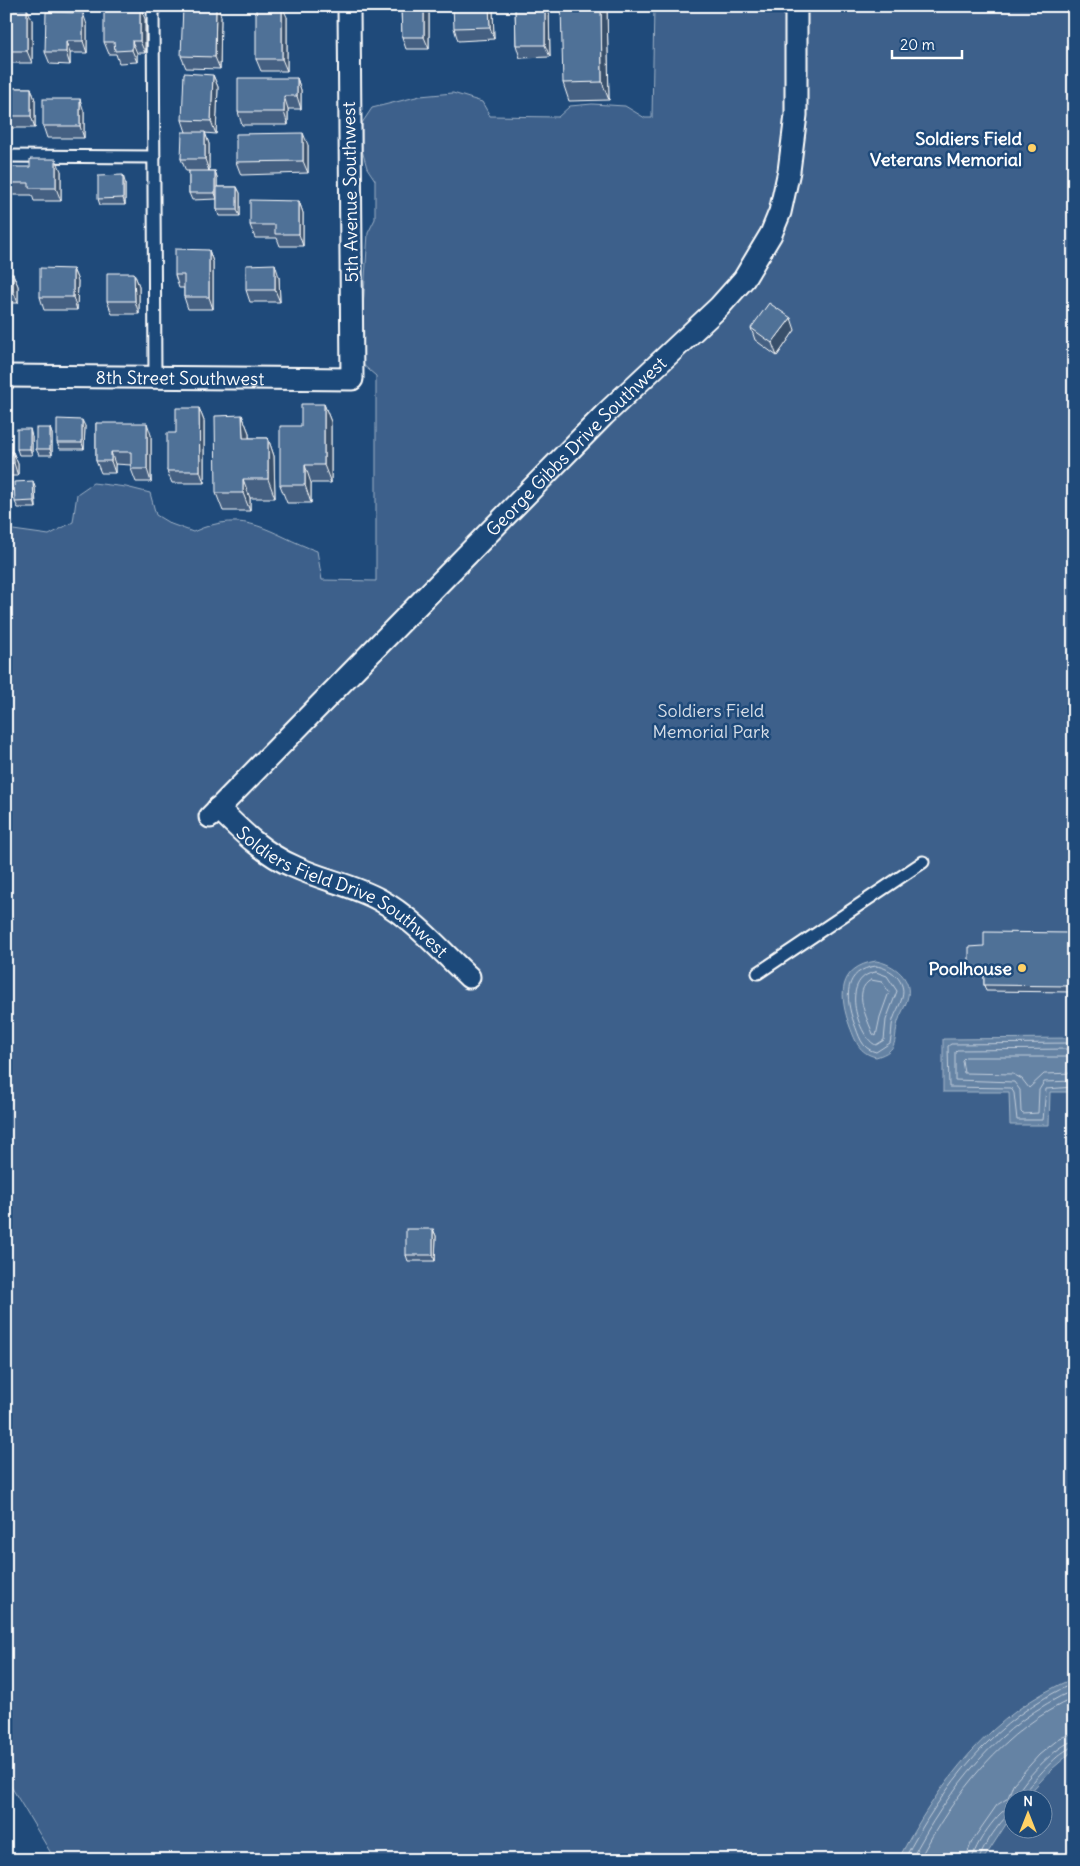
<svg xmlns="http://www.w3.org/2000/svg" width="1080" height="1866" viewBox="0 0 1080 1866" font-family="Delius,sans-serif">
<rect width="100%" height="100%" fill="#1f4a7a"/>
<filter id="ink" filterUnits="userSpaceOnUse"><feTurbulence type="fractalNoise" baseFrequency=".02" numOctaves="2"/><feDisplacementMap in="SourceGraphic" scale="10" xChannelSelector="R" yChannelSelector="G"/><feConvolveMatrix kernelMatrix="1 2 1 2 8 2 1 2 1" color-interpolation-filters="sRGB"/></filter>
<g filter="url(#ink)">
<path fill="#3c618b" stroke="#9eb0c5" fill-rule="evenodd" d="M654,6H1074V1860H55L6,1778V529L49,535L73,522L77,494L93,483L126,487L150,493L156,515L171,524L193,532C247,507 269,534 317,551L322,580L376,581V376L362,364L361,339L368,233L375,219V180L367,168L362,150V123L372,108L420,96L453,93L482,102L490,116L558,117L570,106L592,104L625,106L645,118H652ZM1012,1798H1042V1828H1012Z"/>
<g fill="#6583a4" stroke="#a3b5c8">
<path d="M876,961C894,964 914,979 907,1000C905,1008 900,1014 898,1022C893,1040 900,1050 876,1057C859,1053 856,1042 850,1027C839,997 837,967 876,961Z"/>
<polygon points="1074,1038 1074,1092 1050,1092 1049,1125 1010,1125 1009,1092 943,1092 943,1039"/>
<path d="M1074,1678V1750L1052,1769L1025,1798H1012V1815L983,1860H898C939,1782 991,1713 1074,1678Z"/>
</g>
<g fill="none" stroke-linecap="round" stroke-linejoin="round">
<g stroke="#c1cddb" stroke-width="1">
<path d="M876,966C891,968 907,981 902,998C900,1006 895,1013 893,1020C891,1028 892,1036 890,1043L876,1052C861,1049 859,1035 854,1023C845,998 843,970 876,966Z"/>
<path d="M876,972L887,976L897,991L886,1020L884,1040L876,1045C860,1040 837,977 876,972Z"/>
<path d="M871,980L882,982L889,992L880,1017L876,1036L873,1034C868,1020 851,990 871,980Z"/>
<polyline points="1074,1043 951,1044 948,1046 949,1087 1011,1088 1014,1093 1017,1120 1043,1120 1046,1089 1074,1087"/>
<polyline points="1074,1049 957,1050 955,1052 955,1080 1014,1082 1020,1090 1021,1112 1023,1114 1038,1113 1039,1090 1044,1082 1074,1081"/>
<polyline points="1074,1057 965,1057 962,1060 964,1073 1013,1074 1022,1079 1029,1088 1044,1074 1074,1073"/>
<path d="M1016,1798C1017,1785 1060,1742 1074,1741"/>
<path d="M1022,1798L1023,1793C1034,1782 1059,1749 1074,1747"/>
<path d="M904,1860C943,1786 995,1717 1074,1683"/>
<path d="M911,1860C948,1790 999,1722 1074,1690"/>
<path d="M919,1860C954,1794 1004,1728 1074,1698"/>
<polyline points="965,1860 972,1841 997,1805 1008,1798 1013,1784 1039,1755 1060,1738 1074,1733"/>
<path d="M972,1860C973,1847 1000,1807 1012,1806"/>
<path d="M979,1860C980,1851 1004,1814 1012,1813"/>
</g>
<defs>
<g id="lane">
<polyline points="153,6 155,377"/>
<polyline points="6,156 154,157"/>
<polyline points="758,973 923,862"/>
</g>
<g id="street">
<path id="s1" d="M6,376L352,379L349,6"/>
<path id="s2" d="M218,808C241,831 264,854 295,867C323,880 353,885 380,900C414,919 441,951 469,977"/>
<path id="s3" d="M210,817L604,415L719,307L744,279L771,234L780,212L789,171L796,115V6"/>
</g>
</defs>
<use href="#lane" stroke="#fff" stroke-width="15"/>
<use href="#street" stroke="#fff" stroke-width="25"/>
<use href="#lane" stroke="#1f4a7a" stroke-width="11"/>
<use href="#street" stroke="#1f4a7a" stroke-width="21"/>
</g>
<g fill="#456182" stroke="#fff">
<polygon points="401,6 429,6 429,49 406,49 402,37"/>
<polygon points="515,6 549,6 550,57 520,58 516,45"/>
<polygon points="607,8 609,100 569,101 563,83"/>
<polygon points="493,9 494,39 458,41 454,28"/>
<polygon points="221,16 220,69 186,68 181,56"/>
<polygon points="287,17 287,71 261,71 256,59"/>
<polygon points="145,19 145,53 137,53 137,62 119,63 116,54 109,54 104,42"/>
<polygon points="32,20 32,63 11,63 7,51"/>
<polygon points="87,25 87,53 70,53 70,65 50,64 45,52"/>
<polygon points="213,75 218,87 216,134 205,133 209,144 209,171 215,171 217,177 217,187 237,187 240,193 240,216 219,216 217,210 217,199 192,200 189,193 189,171 186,171 181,159 186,132 182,120"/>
<polygon points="297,78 301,90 301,109 288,109 288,125 242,125 238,112"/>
<polygon points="6,88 31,88 35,100 35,128 7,128"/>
<polygon points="84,112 84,138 47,138 43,126"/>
<polygon points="308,145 308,173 241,175 236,162"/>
<polygon points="6,167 61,171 61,201 34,201 32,195 10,195 6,185"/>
<polygon points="125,182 125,205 100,205 98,199"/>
<polygon points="299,201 303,213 303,246 280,246 277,238 255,238 250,225"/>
<polygon points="209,250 213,262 213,309 188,309 184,297 184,288 179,288 175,275"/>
<polygon points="6,266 8,271 8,274 13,274 18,286 18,303 6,303"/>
<polygon points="73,269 78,281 77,310 44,310 40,297"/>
<polygon points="134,273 139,286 139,314 112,314 107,301"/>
<polygon points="279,277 280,302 250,302 246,290"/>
<polygon points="751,328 795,330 777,356 755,340"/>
<polygon points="324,404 331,422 331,483 311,483 311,503 287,503 280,485 301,426"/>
<polygon points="199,408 204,421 204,483 172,483 167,471 176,433"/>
<polygon points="242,415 249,433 249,438 268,438 274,456 275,498 250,498 250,511 223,511 216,493"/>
<polygon points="96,423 151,435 151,482 136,482 131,469 131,465 115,464 115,473 101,473 96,461"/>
<polygon points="85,426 84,449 60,449 57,443"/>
<polygon points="50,428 52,434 52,455 39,455 36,449"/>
<polygon points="32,436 32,455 19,455 17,449"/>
<polygon points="6,452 13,452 18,464 18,476 11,476 12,496 6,496"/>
<polygon points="35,487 36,508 18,508 15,502"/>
<polygon points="1072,939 1072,950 1074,950 1074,978 1072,978 1072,992 986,991 984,985 984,975 971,975 969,968 984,946"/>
<polygon points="433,1229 436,1236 435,1261 408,1261 406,1255"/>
</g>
<g fill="#384f6a" stroke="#fff">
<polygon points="140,6 145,19 145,53 140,41"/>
<polygon points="216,6 218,6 221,16 220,69 215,57"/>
<polygon points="282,6 287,17 287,71 282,59"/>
<polygon points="424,6 429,6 429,49 424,37"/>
<polygon points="489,6 492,6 493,9 494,39 490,27"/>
<polygon points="545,6 549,6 550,57 545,45"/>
<polygon points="601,6 606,6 607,8 609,100 602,82"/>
<polygon points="27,8 32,20 32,63 27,51"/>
<polygon points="83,13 87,25 87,53 83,41"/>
<polygon points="66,41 70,53 70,65 66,52"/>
<polygon points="132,41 137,53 137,62 132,50"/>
<polygon points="213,75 218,87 216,134 211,121"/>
<polygon points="297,78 301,90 301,109 297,96"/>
<polygon points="31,88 35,100 35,128 31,116"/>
<polygon points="284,96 288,109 288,125 284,112"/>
<polygon points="80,99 84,112 84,138 80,126"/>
<polygon points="205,132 209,144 209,171 205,159"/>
<polygon points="303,133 308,145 308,173 303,161"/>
<polygon points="56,159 61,171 61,201 56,188"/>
<polygon points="215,171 217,177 217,199 215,193"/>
<polygon points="123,175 125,182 125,205 123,198"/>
<polygon points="237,187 240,193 240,216 237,210"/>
<polygon points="299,201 303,213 303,246 299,234"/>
<polygon points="209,250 213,262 213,309 209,297"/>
<polygon points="275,264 279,277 280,302 275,290"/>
<polygon points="6,266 8,271 8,286 6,282"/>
<polygon points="73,269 78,281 77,310 73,297"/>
<polygon points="134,273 139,286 139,314 135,301"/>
<polygon points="13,274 18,286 18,303 13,290"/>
<polygon points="791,318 795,330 777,356 772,343"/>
<polygon points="324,404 331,422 331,483 324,465"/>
<polygon points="199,408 204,421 204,483 200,471"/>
<polygon points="242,415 249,433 249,456 243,438"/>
<polygon points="6,419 8,423 8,452 6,448"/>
<polygon points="82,420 85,426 84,449 82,443"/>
<polygon points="147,423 151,435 151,482 147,469"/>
<polygon points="50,428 52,434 52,455 50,449"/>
<polygon points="30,429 32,436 32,455 30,449"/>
<polygon points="268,438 274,456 275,498 268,479"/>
<polygon points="13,452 18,464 18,476 14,463"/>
<polygon points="111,452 115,464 115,473 111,461"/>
<polygon points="7,464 11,476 12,496 7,484"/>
<polygon points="305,465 311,483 311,503 305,485"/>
<polygon points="243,479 250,498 250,511 243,493"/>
<polygon points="33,481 35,487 36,508 34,501"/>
<polygon points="8,510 13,522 8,542 6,536 6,519"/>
<polygon points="1069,933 1072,939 1072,956 1070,950"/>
<polygon points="1070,972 1072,978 1072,992 1070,986"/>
<polygon points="433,1229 436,1236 435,1261 433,1255"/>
</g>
<g fill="#507197" stroke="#fff">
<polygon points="140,6 140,41 132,41 132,50 115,51 114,42 104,42 104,7"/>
<polygon points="183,6 216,6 215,57 181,56"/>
<rect x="256" y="6" width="26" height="53"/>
<polygon points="401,6 424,6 424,37 402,37"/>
<polygon points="453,6 489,6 490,27 454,28"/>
<polygon points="515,6 545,6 545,45 516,45"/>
<polygon points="561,6 601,6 602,82 563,83"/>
<rect x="7" y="8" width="20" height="43"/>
<polygon points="46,12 83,13 83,41 66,41 66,52 45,52"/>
<polygon points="184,73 213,75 211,121 182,120"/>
<polygon points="238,78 297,78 297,96 284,96 284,112 238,112"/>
<rect x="6" y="88" width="25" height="28"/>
<rect x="43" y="99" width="37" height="27"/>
<polygon points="182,132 205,132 205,159 181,159"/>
<polygon points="303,133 303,161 236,162 236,134"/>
<polygon points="30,159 56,159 56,188 29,188 29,183 6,183 6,167 30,167"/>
<rect x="189" y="171" width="26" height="22"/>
<polygon points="123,175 123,198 98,199 98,176"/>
<rect x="217" y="187" width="20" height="23"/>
<polygon points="250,200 299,201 299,234 275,234 275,225 250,225"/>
<polygon points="175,249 209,250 209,297 184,297 184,275 175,275"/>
<polygon points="275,264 275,290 246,290 246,265"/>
<polygon points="40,268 73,269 73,297 40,297"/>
<polygon points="107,273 134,273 135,301 107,301"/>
<rect x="6" y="274" width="7" height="16"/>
<polygon points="769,303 791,318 772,343 751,328"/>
<polygon points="301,404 324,404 324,465 305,465 305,485 280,485 280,426 301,426"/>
<polygon points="176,408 199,408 200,471 167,471 167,433 176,433"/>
<polygon points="242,415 243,438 268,438 268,479 243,479 243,493 216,493 215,416"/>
<polygon points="57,419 82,420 82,443 57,443"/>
<polygon points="96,423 147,423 147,469 131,469 131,452 111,452 111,461 96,461"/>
<rect x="36" y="428" width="14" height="21"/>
<rect x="17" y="429" width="13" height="20"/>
<polygon points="6,452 13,452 14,463 7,464 7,484 6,484"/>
<polygon points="33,481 34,501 15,502 14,482"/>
<polygon points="6,509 8,510 6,519"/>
<polygon points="984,932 1069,933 1070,950 1074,950 1074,972 1070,972 1070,986 984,985 984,968 969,968 969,947 984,946"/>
<rect x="406" y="1229" width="27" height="26"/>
</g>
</g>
<g fill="#ffd166" stroke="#1f4a7a" stroke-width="2">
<circle cx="1032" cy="148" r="5"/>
<circle cx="1022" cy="968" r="5"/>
</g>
<g text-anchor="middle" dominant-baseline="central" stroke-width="5" stroke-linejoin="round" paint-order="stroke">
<g font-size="18" font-weight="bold" fill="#fff" stroke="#1f4a7a" text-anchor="end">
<text x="1022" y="138">Soldiers Field<tspan x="1022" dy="21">Veterans Memorial</tspan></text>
<text x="1012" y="968">Poolhouse</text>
</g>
<g font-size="18" fill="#fff" stroke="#1f4a7a">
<text transform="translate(350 192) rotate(-91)">5th Avenue Southwest</text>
<text stroke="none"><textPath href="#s1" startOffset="174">8th Street Southwest</textPath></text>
<text stroke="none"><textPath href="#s3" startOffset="521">George Gibbs Drive Southwest</textPath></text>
<text stroke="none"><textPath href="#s2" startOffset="152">Soldiers Field Drive Southwest</textPath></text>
</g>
<g font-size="18" fill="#d8dfe8" stroke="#1f4a7a">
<text x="711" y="710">Soldiers Field<tspan x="711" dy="21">Memorial Park</tspan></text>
</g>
</g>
<rect width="1080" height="1866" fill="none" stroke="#1f4a7a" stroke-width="25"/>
<rect x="12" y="12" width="1055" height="1841" fill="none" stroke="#fff" stroke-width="2" filter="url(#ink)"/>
<g transform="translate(1028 1814)"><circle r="24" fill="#1f4a7a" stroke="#7992af"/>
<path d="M0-4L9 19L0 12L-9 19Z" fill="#ffd166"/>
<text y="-8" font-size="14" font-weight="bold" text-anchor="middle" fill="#ffffff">N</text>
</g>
<path d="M892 50v8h70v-8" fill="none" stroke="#ffffff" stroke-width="2.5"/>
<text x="900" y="50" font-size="15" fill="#ffffff" stroke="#1f4a7a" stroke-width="4" paint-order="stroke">20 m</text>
</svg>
